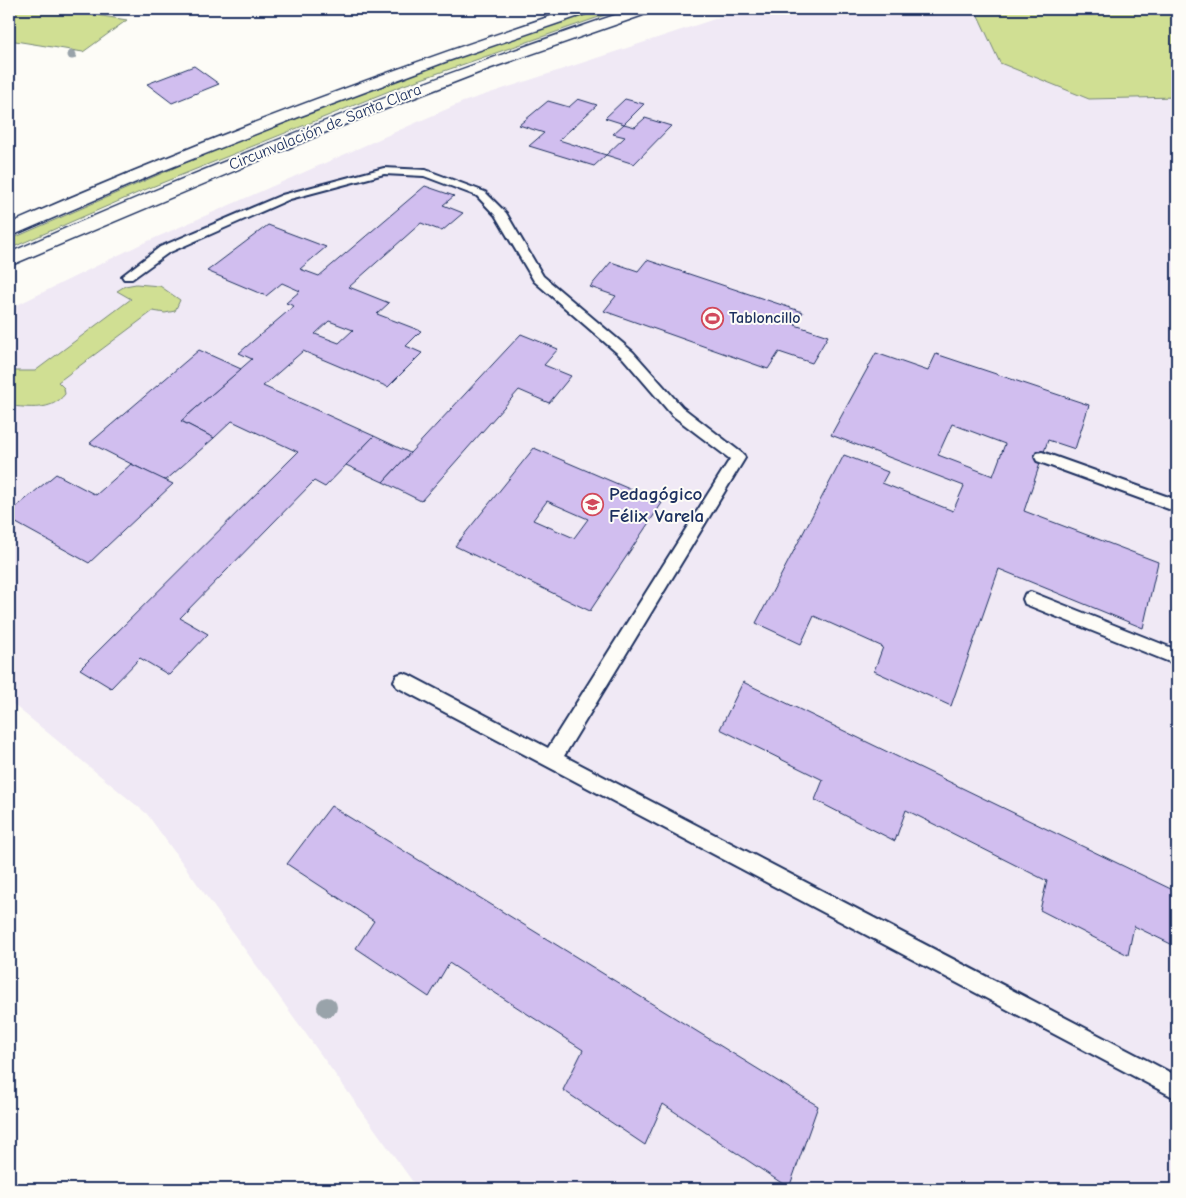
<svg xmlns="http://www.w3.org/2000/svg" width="1186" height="1198" viewBox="0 0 1186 1198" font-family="'Comic Neue',sans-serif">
<rect width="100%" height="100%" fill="#fdfcf7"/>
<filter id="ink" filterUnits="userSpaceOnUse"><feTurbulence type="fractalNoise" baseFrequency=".02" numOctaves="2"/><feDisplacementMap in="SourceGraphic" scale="10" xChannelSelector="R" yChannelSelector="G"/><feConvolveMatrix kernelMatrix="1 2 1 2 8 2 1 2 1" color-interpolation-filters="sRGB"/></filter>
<g filter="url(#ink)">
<polygon fill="#f0e9f5" points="745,9 1177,9 1177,1189 418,1189 147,814 9,701 9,309 139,245 463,102"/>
<g fill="#d0df93" stroke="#768778">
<polygon points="9,9 59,9 127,20 83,52 9,40"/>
<polygon points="598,9 622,9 404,85 142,191 9,249 9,240 199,157 397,79"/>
<polygon points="975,9 1177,9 1177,97 1089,99 1000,63"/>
<path d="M136,284L160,286L180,300L175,311L165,313L153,311L58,382L64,388L65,394C51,412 29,407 9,406V371H35L131,299L117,291L125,286Z"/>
</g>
<g fill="#d1beef" stroke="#1b2f5e" fill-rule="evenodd">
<polygon points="194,66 219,84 172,103 147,84"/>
<polygon points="578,99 597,105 559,140 606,155 594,166 529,146 544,133 519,125 548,101 569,107"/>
<polygon points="625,99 644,104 624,124 605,118"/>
<polygon points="645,118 671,126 634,164 606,155 625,137 613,134 624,124 635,127"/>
<path d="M425,186L454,196L443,205L463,213L442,231L421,223L349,287L389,303L377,314L421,331L406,346L422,353L388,387L303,351L263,386L374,436L325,487L314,481L180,618L208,634L169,675L140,658L111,688L80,669L298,452L232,421L214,438L181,421L252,359L239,353L294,306L286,303L300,291L282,283L266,296L207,271L268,225L326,247L300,269L319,276ZM329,321L353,330L339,343L315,334Z"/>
<polygon points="647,260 803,312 795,325 828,336 812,363 779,352 768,369 604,311 616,296 590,287 611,262 638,271"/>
<polygon points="521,334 558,349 544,365 571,376 549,403 519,390 421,501 383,482"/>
<polygon points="199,350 241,369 181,421 214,438 165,481 90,443"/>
<path d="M876,353L928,371L936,354L1089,405L1075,449L1048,440L1024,511L1158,562L1143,628L999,569L951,706L874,671L883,647L814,616L801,644L756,623L844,455L888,472L882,483L953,511L964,486L831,435ZM952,424L1005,444L993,476L938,455Z"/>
<polygon points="374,436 410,453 383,482 346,465"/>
<path d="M534,448L662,503L590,611L455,546ZM547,501L588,519L574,538L533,520Z"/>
<polygon points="131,464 173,484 89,563 9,519 9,513 56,474 96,495"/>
<polygon points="743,682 1177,892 1177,947 1134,926 1128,955 1040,910 1047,881 906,810 895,841 815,800 823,780 720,729"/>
<polygon points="331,806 818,1106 789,1188 663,1104 645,1145 563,1090 583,1050 449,963 429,997 356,948 374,921 287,864"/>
</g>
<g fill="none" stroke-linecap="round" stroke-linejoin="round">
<defs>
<g id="lane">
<polygon points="384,168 426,170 485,192 506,213 543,276 633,352 682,407 743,454 745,458 564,756 1177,1076 1177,1099 397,687 394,681 397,675 403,673 409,675 548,748 730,459 672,415 623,358 534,281 495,215 477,196 424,176 384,174 290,199 168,253 132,279 124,279 122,276 160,247 282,195"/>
<polygon points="1042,452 1177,500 1177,512 1037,461 1035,457 1037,453"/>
<polygon points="1031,592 1177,650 1177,665 1025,604 1023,599 1025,594"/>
</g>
<g id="highway">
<path d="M572,9H593L591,12L445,62L301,116L157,173L9,237V224C193,143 381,72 572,9Z"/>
<path d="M633,9H654L652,12L491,68L331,130L9,266V253C214,163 421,80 633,9Z"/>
</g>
</defs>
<use href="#lane" stroke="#1b2f5e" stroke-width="4"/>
<use href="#highway" stroke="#1b2f5e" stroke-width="3"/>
<use href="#lane" fill="#fdfcf7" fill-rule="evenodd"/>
<use href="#highway" fill="#fdfcf7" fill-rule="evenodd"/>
</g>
<g fill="#99a3aa">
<circle cx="72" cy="55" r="4.5"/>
<circle cx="327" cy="1007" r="10"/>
</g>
</g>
<defs>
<symbol id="stadium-ring" viewBox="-11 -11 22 22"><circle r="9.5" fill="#fdfcf7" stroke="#d1495b" stroke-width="1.5"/><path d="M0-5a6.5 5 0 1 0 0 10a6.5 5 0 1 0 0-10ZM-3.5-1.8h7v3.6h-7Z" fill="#d1495b"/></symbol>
<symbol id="university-ring" viewBox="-11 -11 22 22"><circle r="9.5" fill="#fdfcf7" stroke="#d1495b" stroke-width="1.5"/><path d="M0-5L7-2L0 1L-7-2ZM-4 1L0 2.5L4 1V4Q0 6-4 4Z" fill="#d1495b"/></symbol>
</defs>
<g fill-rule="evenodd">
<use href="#stadium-ring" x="700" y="306" width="25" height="25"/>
<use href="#university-ring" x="580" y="492" width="25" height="25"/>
</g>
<g text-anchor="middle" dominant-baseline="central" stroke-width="4" stroke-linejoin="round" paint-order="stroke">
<g font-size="16" fill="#1b2f5e" stroke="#fdfcf7">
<text transform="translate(325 127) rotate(-22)">Circunvalación de Santa Clara</text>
</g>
<g font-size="16" font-weight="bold" fill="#1b2f5e" stroke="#fdfcf7" text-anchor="start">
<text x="729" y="318">Tabloncillo</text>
</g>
<g font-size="19" font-weight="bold" fill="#1b2f5e" stroke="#fdfcf7" text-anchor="start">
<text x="609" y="494">Pedagógico<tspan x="609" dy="22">Félix Varela</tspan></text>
</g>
</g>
<rect width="1186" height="1198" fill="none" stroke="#fdfcf7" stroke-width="30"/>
<rect x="15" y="15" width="1156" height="1168" fill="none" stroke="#1b2f5e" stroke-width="2" filter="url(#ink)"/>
</svg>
